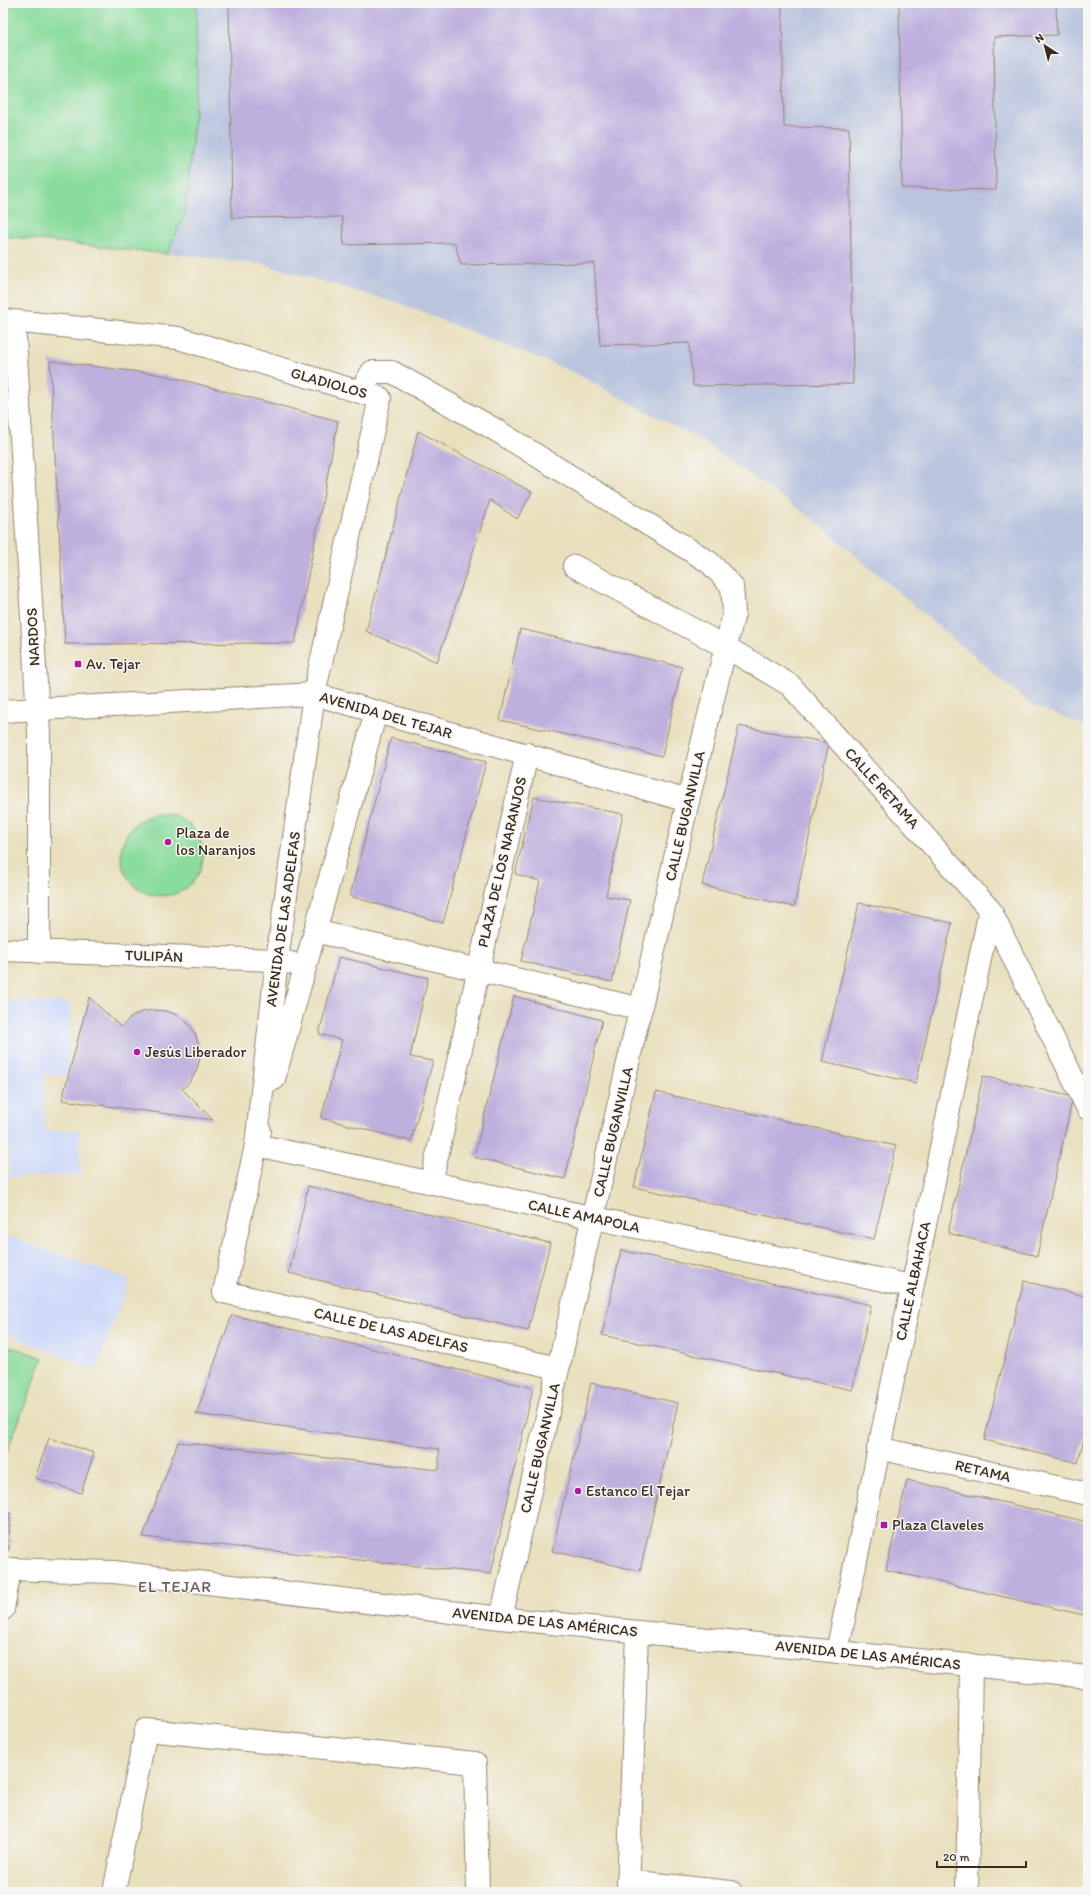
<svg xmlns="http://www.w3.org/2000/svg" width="1091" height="1895" viewBox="0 0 1091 1895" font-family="Itim,sans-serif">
<rect width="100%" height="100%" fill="#f6f6f2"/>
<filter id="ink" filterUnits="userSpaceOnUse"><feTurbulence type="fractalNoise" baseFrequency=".025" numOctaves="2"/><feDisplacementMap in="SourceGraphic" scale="8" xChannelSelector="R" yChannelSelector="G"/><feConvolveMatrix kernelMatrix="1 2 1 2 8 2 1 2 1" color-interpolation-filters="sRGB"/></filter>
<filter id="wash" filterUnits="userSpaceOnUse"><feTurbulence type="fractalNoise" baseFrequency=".012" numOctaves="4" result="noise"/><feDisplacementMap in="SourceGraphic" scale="16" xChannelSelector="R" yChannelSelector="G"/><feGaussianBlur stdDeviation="0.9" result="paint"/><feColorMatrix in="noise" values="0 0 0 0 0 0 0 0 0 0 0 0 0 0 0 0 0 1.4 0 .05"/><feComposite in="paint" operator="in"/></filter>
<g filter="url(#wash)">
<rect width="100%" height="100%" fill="#e9e0be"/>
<g fill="#cfdafa">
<polygon points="3,1001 70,1003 68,1075 43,1074 45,1131 79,1130 81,1175 10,1177 9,1147 3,1147"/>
<polygon points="3,1234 130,1280 95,1370 3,1332"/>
</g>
<polygon fill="#bac4de" points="3,3 1088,3 1088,727 1030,704 814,520 699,439 571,371 401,304 267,265 3,233"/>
<g fill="#8adc9d" stroke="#62835e">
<polygon points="3,3 196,3 197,88 185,214 167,254 3,236"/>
<circle cx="162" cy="855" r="41"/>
<polygon points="3,1344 43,1358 3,1462"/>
</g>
<g id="blocks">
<g fill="#beb0de">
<polygon points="229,3 782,3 784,127 849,128 853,384 693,386 689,343 600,345 594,263 461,265 455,243 344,245 342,217 232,218"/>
<polygon points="899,3 1056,3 1057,35 994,37 996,190 902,188"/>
<polygon points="50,361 164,375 338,421 295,643 65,644"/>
<polygon points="418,431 532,492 517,519 490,500 437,662 366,631"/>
<polygon points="520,629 682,667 662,756 500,720"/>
<polygon points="739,726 829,743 794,907 702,885"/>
<polygon points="391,738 486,762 443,923 350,896"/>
<polygon points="534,797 623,814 606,896 630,900 612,982 521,961 540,881 515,874"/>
<polygon points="859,903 952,923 916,1083 822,1062"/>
<polygon points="339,957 428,978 410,1057 433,1061 411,1141 321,1118 342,1040 319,1034"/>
<polygon points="514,996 602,1020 565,1179 474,1157"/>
<polygon points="89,997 121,1027 130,1018 141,1012 153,1010 166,1011 177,1015 187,1022 195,1033 199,1045 200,1059 196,1072 188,1084 182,1089 213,1120 62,1100"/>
<polygon points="983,1076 1073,1097 1037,1256 948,1233"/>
<polygon points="656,1092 896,1146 874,1239 634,1187"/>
<polygon points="308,1186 550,1243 528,1331 289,1273"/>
<polygon points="621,1250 871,1305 852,1390 602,1335"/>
<polygon points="1024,1281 1088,1297 1088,1422 1078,1463 984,1440"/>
<polygon points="232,1315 533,1388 491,1574 143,1537 178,1442 439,1470 439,1449 196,1414"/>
<polygon points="591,1383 678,1403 640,1571 552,1551"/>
<polygon points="49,1438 94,1453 81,1493 35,1478"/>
<polygon points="907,1480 1088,1522 1088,1616 886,1570"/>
<polygon points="3,1513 10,1513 9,1550 3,1550"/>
</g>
</g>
</g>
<g filter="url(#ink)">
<use href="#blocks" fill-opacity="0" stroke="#92856e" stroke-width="1"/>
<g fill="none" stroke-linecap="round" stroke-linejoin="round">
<defs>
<g id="street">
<polyline points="3,320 178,338 380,398 314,694 277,960 256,1145 224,1292 558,1368"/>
<polyline points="14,322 39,733 39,952"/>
<polyline points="360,392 372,372 392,372 494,429 709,562 732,586 734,613 688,801 501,1618"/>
<polyline points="574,566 724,646 790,685 990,910 1088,1109"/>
<polyline points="3,711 314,694 688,801"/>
<polyline points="315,931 641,1009"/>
<polyline points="3,950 277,960 291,963"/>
<polyline points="274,1079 376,712"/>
<polyline points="260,1131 256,1145 911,1286"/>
<polyline points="431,1183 527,754"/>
<polyline points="878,1448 1088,1494"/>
<polyline points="3,1569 114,1572 501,1618 1088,1677"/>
<polyline points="3,1609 10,1569"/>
<polyline points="837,1652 990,910"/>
<polyline points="628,1881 731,1892"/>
<polyline points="114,1892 146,1730 475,1763 478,1892"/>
<polyline points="628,1892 637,1632"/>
<polyline points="967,1892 971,1665"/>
</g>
</defs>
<use href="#street" stroke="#92856e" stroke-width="24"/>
<use href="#street" stroke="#fff" stroke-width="22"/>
</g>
</g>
<g fill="#b5179e" stroke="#f6f6f2" stroke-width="1.5">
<rect x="74" y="660" width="8" height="8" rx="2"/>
<circle cx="168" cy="842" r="4"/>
<circle cx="137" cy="1052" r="4"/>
<circle cx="578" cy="1491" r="4"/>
<rect x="880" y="1521" width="8" height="8" rx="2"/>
</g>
<g text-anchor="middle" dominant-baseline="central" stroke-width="3" stroke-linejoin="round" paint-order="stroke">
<g font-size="15" fill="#3b2a1e" stroke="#f6f6f2">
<text transform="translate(329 383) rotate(16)">GLADIOLOS</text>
<text transform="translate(33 637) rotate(-93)">NARDOS</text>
<text transform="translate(386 715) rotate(16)">AVENIDA DEL TEJAR</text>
<text transform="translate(882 788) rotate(48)">CALLE RETAMA</text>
<text transform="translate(685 816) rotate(-77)">CALLE BUGANVILLA</text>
<text transform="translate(502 862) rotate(-77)">PLAZA DE LOS NARANJOS</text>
<text transform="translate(283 919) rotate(-82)">AVENIDA DE LAS ADELFAS</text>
<text transform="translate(154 956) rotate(2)">TULIPÁN</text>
<text transform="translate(613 1132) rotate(-77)">CALLE BUGANVILLA</text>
<text transform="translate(584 1216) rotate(12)">CALLE AMAPOLA</text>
<text transform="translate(913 1281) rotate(-78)">CALLE ALBAHACA</text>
<text transform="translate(391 1330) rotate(13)">CALLE DE LAS ADELFAS</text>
<text transform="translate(540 1448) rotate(-77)">CALLE BUGANVILLA</text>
<text transform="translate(983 1471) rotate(13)">RETAMA</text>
<text transform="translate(545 1622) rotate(6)">AVENIDA DE LAS AMÉRICAS</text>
<text transform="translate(868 1655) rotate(6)">AVENIDA DE LAS AMÉRICAS</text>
</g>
<g font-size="15" fill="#3b2a1e" stroke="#f6f6f2" text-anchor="start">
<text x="86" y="664">Av. Tejar</text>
<text x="176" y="833">Plaza de<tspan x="176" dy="17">los Naranjos</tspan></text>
<text x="145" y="1052">Jesús Liberador</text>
<text x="586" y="1491">Estanco El Tejar</text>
<text x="892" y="1525">Plaza Claveles</text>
</g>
<g font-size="16" letter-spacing="1" fill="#695961" stroke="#f6f6f2">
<text x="175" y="1586">EL TEJAR</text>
</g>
</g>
<rect width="1091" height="1895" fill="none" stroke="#f6f6f2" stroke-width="16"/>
<g transform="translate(1045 46) rotate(324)" stroke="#f6f6f2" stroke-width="3" paint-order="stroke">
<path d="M0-3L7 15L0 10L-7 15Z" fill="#3b2a1e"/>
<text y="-6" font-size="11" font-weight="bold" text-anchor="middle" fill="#3b2a1e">N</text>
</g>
<path d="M937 1861v6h89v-6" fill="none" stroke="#3b2a1e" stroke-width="2"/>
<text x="943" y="1861" font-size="12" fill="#3b2a1e" stroke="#f6f6f2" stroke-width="3" paint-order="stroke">20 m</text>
</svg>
